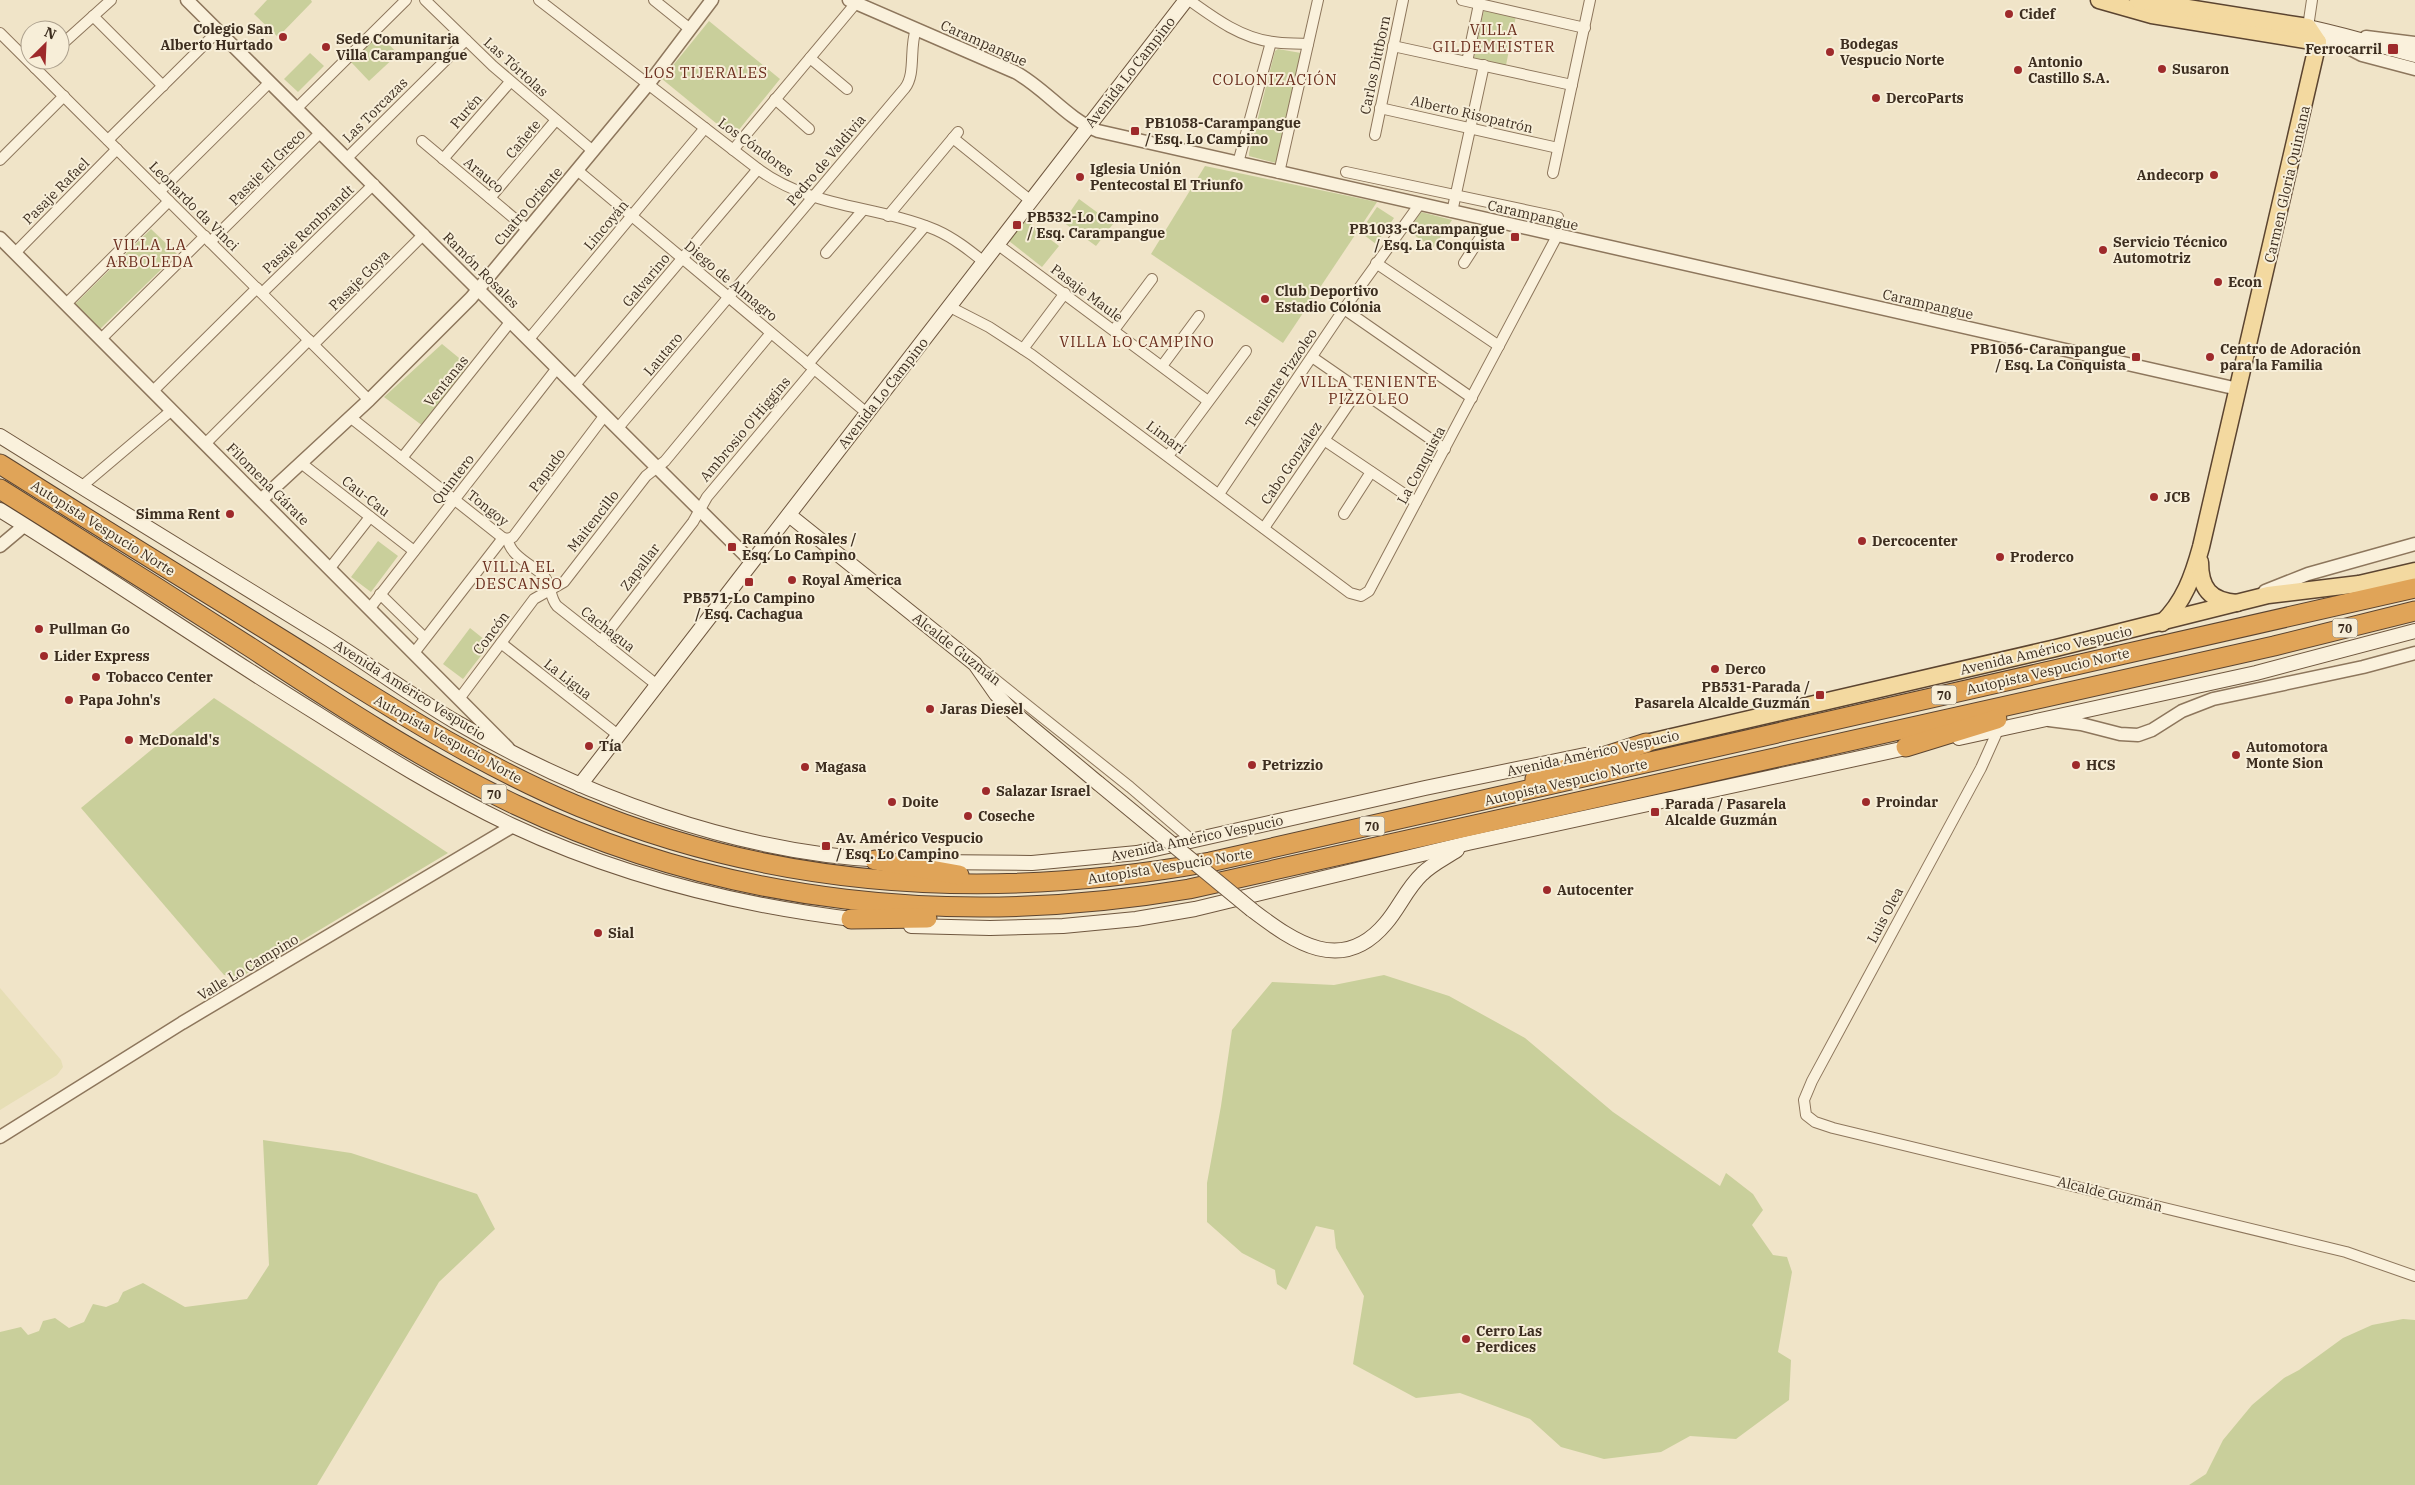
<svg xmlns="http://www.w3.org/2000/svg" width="2415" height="1485" viewBox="0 0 2415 1485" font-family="'IBM Plex Serif',serif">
<rect width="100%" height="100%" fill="#f0e4c8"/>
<polygon fill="#e6deb5" points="0,988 61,1060 63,1067 57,1075 0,1110"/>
<g fill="#c9cf9b">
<polygon points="267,0 311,0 312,2 278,37 254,14"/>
<polygon points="1484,10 1516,16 1506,65 1474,58"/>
<polygon points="709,21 780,79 733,137 662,79"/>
<polygon points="379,34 398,54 369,81 351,62"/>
<polygon points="1278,49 1301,53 1276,163 1249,156 1249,153 1275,51"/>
<polygon points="310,53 324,66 298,92 284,79"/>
<polygon points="1205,166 1377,202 1283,343 1151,254"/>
<polygon points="1079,199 1113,224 1096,246 1063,222"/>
<polygon points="1377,207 1394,218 1376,244 1360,232"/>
<polygon points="1421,212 1452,220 1433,248 1408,231"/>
<polygon points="1025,220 1059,246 1042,267 1009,241"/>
<polygon points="151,229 177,254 99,330 74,305"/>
<polygon points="442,344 470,367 423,426 384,397"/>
<polygon points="378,541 398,556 371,592 351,577"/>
<polygon points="470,628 490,644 463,679 443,664"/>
<polygon points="214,698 448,853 241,977 224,975 81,808"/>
<polygon points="1384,975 1449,996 1525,1038 1613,1112 1720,1186 1726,1173 1753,1194 1763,1210 1752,1225 1773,1255 1787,1257 1792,1272 1778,1352 1791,1360 1789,1400 1736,1439 1690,1436 1661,1452 1604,1459 1561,1447 1530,1419 1460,1393 1416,1398 1353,1364 1364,1296 1336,1248 1334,1230 1316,1226 1286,1290 1277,1284 1275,1270 1242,1253 1207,1222 1207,1183 1221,1106 1232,1030 1272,982 1334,985"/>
<polygon points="263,1140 351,1153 477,1194 495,1229 439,1282 317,1485 0,1485 0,1332 21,1327 28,1335 39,1331 43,1321 55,1318 69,1328 84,1322 93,1304 106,1307 118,1302 123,1292 143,1283 185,1307 247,1299 269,1265"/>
<polygon points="2403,1319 2415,1320 2415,1485 2189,1485 2206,1474 2223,1440 2252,1405 2284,1378 2299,1370 2343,1338 2372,1325"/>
</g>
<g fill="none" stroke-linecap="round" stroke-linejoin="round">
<defs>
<g id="minor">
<polyline points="425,0 493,66 593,151"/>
<path d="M539,0L758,169C812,209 877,205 936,230C954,238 969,250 984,262"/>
<polyline points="654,0 690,29"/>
<path d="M1189,0C1214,18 1241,38 1273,42C1284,44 1296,43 1308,44"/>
<polyline points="1462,0 1585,28"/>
<polyline points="93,16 163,86"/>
<polyline points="2308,27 2312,0"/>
<polyline points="0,33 369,400"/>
<polyline points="60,46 111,0"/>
<polyline points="1393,46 1572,85"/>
<polyline points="810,58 847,89"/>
<polyline points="1467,62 1479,4"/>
<polyline points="35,68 44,60"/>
<polyline points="775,99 809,129"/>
<polyline points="297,108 406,0"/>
<polyline points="1380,108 1558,148"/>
<polyline points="1375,135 1403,0"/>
<polyline points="953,138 1031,201"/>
<polyline points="108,140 218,31"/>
<polyline points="422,141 528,230"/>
<polyline points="733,150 856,3"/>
<polyline points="347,158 466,40"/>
<polyline points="443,159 510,82"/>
<polyline points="0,160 64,96"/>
<polyline points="1238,163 1271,42"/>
<polyline points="577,170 868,414"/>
<polyline points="1346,172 1558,217"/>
<polyline points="1279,173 1318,0"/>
<polyline points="1553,173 1590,0"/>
<polyline points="160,191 270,82"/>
<polyline points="490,198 556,120"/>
<polyline points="1452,212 1484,65"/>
<polyline points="888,216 958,132"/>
<polyline points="210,242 321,132"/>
<polyline points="997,244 1208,401"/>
<polyline points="15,253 117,149"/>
<polyline points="826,253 863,210"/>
<polyline points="1376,263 1499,346"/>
<polyline points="1464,263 1491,221"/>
<polyline points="262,293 374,184"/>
<polyline points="66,304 169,201"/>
<polyline points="950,307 989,327 1032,355 1350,593 1361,596 1369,591 1557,236"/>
<polyline points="1344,309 1472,398"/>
<polyline points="1114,330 1152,279"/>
<polyline points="101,339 205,236"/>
<polyline points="529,339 705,128"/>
<polyline points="314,344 424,234"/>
<polyline points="1023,349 1065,293"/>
<polyline points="1312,357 1445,449"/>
<polyline points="808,364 925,226"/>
<polyline points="1162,366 1199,316"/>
<polyline points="575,385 758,169"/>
<polyline points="153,391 257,288"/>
<polyline points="350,417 503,538 508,539"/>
<path d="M618,428L905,88C916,74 909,48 916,29"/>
<polyline points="1324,440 1416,502"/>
<polyline points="206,443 309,340"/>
<polyline points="1168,456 1246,351"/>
<polyline points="402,458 511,321"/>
<polyline points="301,463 414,551"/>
<polyline points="81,487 172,410"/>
<polyline points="1219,494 1344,309 1419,205"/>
<polyline points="1344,514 1371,472"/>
<polyline points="1264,528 1359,389"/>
<path d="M508,539C509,555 532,565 543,575C552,584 549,597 557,606L657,685"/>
<polyline points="508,539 513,537 605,415"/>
<polyline points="330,568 370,517"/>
<polyline points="380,594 425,638"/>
<polyline points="370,608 557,368"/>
<polyline points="601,641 693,522 707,497 814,369"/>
<polyline points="501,643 618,735"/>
<polyline points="414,653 503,538"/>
<polyline points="982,669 1130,787 1193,841"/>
<polyline points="459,699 534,599 564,582 646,476 665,461 771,333"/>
<polyline points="1998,730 1981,768 1812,1081 1804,1100 1806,1115 1815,1122 1833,1128 2346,1252 2415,1276"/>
</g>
<g id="tertiary">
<polyline points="187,0 752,562"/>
<path d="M849,0L1015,72C1045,88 1067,119 1098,131L2238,389"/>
<polyline points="2366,37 2415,43"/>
<polyline points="2341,44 2362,55 2415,69"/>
<polyline points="0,238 508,748"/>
<polyline points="262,499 369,400 471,298 650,82 712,0"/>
<polyline points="0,546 25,525"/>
<polyline points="2265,591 2308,574 2415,544"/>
<polyline points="2049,720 2081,724 2120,734 2138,735 2152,730 2182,711 2213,699 2363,667 2415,653"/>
<polyline points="0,1137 182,1023 513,826"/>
</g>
<g id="secondary">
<path d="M2308,27C2344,34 2379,46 2415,55"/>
<polyline points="2318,42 2358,43"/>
<path d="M0,436C107,503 215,569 322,635C367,663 410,695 456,722C583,796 736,853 884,860"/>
<path d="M0,510C107,576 211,648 318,714C381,754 444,793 511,825C620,876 741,906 860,920"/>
<polyline points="789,515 975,664 996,694 1013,712 1098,783"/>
<polyline points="1959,738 2256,673 2415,631"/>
<polyline points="580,785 1186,0"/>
<polyline points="928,862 1032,863 1137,853 1425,788 1585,755"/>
<path d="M1252,910C1294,942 1342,976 1386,923C1399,908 1407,888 1422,874C1432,864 1445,858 1457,850"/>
<polyline points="911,926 990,928 1063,926 1136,919 1195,909 1468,843 1915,746"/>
</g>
<g id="primary">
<polyline points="2099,0 2152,15 2318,42"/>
<path d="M2138,0L2308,27L2318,42L2201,547C2193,576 2184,602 2162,623"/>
<path d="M2200,562C2200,588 2210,601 2237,603"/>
<polyline points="1646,743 2056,648 2268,595 2359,584 2415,571"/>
</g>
<g id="motorway">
<path d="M0,464C95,524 191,583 286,642C382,702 476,764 580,807C784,891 995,901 1210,862L2415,588"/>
<path d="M0,489C85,542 169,595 253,649C338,705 424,761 516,805C728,905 959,928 1189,889L2274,646L2415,611"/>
<polyline points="1906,747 1997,719"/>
<polyline points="1535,779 1646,743"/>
<polyline points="875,860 959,875"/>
<polyline points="851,919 927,918"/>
</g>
</defs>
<use href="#minor" stroke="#8d765c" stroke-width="12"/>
<use href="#tertiary" stroke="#8d765c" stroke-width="15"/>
<use href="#secondary" stroke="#6f573f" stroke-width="16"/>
<use href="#primary" stroke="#5b4430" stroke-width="19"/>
<use href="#motorway" stroke="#5b4430" stroke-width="21"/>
<use href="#minor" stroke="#faf1dc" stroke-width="10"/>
<use href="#tertiary" stroke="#faf1dc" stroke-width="12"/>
<use href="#secondary" stroke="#faf1dc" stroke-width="14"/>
<use href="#primary" stroke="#f3d9a0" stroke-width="16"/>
<use href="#motorway" stroke="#e0a458" stroke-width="19"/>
<defs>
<polyline id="secondary-bridge" points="1098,783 1252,910"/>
</defs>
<use href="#secondary-bridge" stroke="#6f573f" stroke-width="16" stroke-linecap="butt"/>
<use href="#secondary-bridge" stroke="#faf1dc" stroke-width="14"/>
</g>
<g fill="#9e2a2b" stroke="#f7eed8" stroke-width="2">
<circle cx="2009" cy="14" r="5"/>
<circle cx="283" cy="37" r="5"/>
<circle cx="326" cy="47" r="5"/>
<rect x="2387" y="43" width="12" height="12" rx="2.5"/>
<circle cx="1830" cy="52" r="5"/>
<circle cx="2162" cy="69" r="5"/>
<circle cx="2018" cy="70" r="5"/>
<circle cx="1876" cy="98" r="5"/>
<rect x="1130" y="126" width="10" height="10" rx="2.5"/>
<circle cx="2214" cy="175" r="5"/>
<circle cx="1080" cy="177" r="5"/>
<rect x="1012" y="220" width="10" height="10" rx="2.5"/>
<rect x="1510" y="232" width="10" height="10" rx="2.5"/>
<circle cx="2103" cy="250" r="5"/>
<circle cx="2218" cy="282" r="5"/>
<circle cx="1265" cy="299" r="5"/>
<rect x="2131" y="352" width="10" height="10" rx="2.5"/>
<circle cx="2210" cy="357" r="5"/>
<circle cx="2154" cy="497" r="5"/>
<circle cx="230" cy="514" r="5"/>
<circle cx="1862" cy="541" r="5"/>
<rect x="727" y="542" width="10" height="10" rx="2.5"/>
<circle cx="2000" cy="557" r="5"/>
<circle cx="792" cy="580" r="5"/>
<rect x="744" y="577" width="10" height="10" rx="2.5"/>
<circle cx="39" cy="629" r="5"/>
<circle cx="44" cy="656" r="5"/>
<circle cx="1715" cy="669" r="5"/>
<circle cx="96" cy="677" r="5"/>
<rect x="1815" y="690" width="10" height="10" rx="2.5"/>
<circle cx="69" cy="700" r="5"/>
<circle cx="930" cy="709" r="5"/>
<circle cx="129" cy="740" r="5"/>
<circle cx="589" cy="746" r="5"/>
<circle cx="2236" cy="755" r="5"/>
<circle cx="1252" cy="765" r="5"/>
<circle cx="2076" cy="765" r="5"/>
<circle cx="805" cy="767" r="5"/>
<circle cx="986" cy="791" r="5"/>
<circle cx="892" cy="802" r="5"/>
<circle cx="1866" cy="802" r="5"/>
<rect x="1650" y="807" width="10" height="10" rx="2.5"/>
<circle cx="968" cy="816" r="5"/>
<rect x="821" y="841" width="10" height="10" rx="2.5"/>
<circle cx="1547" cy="890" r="5"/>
<circle cx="598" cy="933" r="5"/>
<circle cx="1466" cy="1339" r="5"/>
</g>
<g text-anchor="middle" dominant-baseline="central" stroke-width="4" stroke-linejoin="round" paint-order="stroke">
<g fill="#f7eed8" stroke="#756857" stroke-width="1">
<rect x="2332.5" y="618.5" width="25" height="19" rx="4"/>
<rect x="1931.5" y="685.5" width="25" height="19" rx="4"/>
<rect x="481.5" y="784.5" width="25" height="19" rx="4"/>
<rect x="1359.5" y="816.5" width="25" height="19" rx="4"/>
</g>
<g font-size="12" font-weight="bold" fill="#3d2e20">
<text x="2345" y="628">70</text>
<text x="1944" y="695">70</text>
<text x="494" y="794">70</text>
<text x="1372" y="826">70</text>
</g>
<g font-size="14" font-weight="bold" fill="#3d2e20" stroke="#f7eed8" text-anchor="start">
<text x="2019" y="14">Cidef</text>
<text x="273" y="29" text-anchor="end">Colegio San<tspan x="273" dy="16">Alberto Hurtado</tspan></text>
<text x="336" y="39">Sede Comunitaria<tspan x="336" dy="16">Villa Carampangue</tspan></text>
<text x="1840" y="44">Bodegas<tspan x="1840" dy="16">Vespucio Norte</tspan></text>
<text x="2382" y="49" text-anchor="end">Ferrocarril</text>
<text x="2028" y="62">Antonio<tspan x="2028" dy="16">Castillo S.A.</tspan></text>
<text x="2172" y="69">Susaron</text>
<text x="1886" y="98">DercoParts</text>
<text x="1145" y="123">PB1058-Carampangue<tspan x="1145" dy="16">/ Esq. Lo Campino</tspan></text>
<text x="1090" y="169">Iglesia Unión<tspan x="1090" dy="16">Pentecostal El Triunfo</tspan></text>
<text x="2204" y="175" text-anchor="end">Andecorp</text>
<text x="1027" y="217">PB532-Lo Campino<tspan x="1027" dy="16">/ Esq. Carampangue</tspan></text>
<text x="1505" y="229" text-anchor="end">PB1033-Carampangue<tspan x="1505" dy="16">/ Esq. La Conquista</tspan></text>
<text x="2113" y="242">Servicio Técnico<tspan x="2113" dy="16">Automotriz</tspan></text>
<text x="2228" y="282">Econ</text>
<text x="1275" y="291">Club Deportivo<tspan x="1275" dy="16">Estadio Colonia</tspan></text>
<text x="2126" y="349" text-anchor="end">PB1056-Carampangue<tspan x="2126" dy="16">/ Esq. La Conquista</tspan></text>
<text x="2220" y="349">Centro de Adoración<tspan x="2220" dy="16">para la Familia</tspan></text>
<text x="2164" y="497">JCB</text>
<text x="220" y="514" text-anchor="end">Simma Rent</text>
<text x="742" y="539">Ramón Rosales /<tspan x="742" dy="16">Esq. Lo Campino</tspan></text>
<text x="1872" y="541">Dercocenter</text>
<text x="2010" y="557">Proderco</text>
<text x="802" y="580">Royal America</text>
<text x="749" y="598" text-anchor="middle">PB571-Lo Campino<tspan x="749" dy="16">/ Esq. Cachagua</tspan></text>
<text x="49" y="629">Pullman Go</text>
<text x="54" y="656">Lider Express</text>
<text x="1725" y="669">Derco</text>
<text x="106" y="677">Tobacco Center</text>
<text x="1810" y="687" text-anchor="end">PB531-Parada /<tspan x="1810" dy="16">Pasarela Alcalde Guzmán</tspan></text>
<text x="79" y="700">Papa John's</text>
<text x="940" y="709">Jaras Diesel</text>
<text x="139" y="740">McDonald's</text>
<text x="599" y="746">Tía</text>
<text x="2246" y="747">Automotora<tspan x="2246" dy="16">Monte Sion</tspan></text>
<text x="1262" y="765">Petrizzio</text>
<text x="2086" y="765">HCS</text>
<text x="815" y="767">Magasa</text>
<text x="996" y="791">Salazar Israel</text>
<text x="902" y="802">Doite</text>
<text x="1876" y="802">Proindar</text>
<text x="1665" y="804">Parada / Pasarela<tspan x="1665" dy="16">Alcalde Guzmán</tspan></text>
<text x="978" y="816">Coseche</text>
<text x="836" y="838">Av. Américo Vespucio<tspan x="836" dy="16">/ Esq. Lo Campino</tspan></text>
<text x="1557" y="890">Autocenter</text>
<text x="608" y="933">Sial</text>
<text x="1476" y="1331">Cerro Las<tspan x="1476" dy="16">Perdices</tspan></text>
</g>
<g font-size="14" fill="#3d2e20" stroke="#f7eed8">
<text transform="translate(984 43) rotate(24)">Carampangue</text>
<text transform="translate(1375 65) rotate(-78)">Carlos Dittborn</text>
<text transform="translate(516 67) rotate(42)">Las Tórtolas</text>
<text transform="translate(1130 72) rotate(-52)">Avenida Lo Campino</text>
<text transform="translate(375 110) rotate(-45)">Las Torcazas</text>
<text transform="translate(466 111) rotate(-49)">Purén</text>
<text transform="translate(1472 114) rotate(13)">Alberto Risopatrón</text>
<text transform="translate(523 139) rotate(-50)">Cañete</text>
<text transform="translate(756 147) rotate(36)">Los Cóndores</text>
<text transform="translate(826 160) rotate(-50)">Pedro de Valdivia</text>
<text transform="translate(267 167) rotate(-45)">Pasaje El Greco</text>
<text transform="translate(484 175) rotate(40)">Arauco</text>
<text transform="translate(2287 184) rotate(-77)">Carmen Gloria Quintana</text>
<text transform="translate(56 191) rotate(-45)">Pasaje Rafael</text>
<text transform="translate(194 206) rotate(45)">Leonardo da Vinci</text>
<text transform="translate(528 206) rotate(-50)">Cuatro Oriente</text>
<text transform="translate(1533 215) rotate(13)">Carampangue</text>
<text transform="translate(606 225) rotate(-50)">Lincoyán</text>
<text transform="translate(308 229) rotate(-44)">Pasaje Rembrandt</text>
<text transform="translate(481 270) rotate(45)">Ramón Rosales</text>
<text transform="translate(359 280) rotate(-45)">Pasaje Goya</text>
<text transform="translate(646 280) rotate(-50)">Galvarino</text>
<text transform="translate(731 281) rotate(40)">Diego de Almagro</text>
<text transform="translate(1087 293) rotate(37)">Pasaje Maule</text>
<text transform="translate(1928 304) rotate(13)">Carampangue</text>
<text transform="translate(663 354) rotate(-50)">Lautaro</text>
<text transform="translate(1281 378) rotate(-56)">Teniente Pizzoleo</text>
<text transform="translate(446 381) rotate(-51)">Ventanas</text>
<text transform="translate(883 393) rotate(-52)">Avenida Lo Campino</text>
<text transform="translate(745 429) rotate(-50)">Ambrosio O'Higgins</text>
<text transform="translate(1166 437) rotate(37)">Limarí</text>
<text transform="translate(1291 463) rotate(-56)">Cabo González</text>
<text transform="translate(1421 465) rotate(-62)">La Conquista</text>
<text transform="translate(547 470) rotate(-53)">Papudo</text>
<text transform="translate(453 479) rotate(-52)">Quintero</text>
<text transform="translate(268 484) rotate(45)">Filomena Gárate</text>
<text transform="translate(366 496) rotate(38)">Cau-Cau</text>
<text transform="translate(488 508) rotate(38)">Tongoy</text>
<text transform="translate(593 521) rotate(-52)">Maitencillo</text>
<text transform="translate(103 528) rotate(32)">Autopista Vespucio Norte</text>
<text transform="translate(640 567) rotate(-53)">Zapallar</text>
<text transform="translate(608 629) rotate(38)">Cachagua</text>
<text transform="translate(491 633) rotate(-53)">Concón</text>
<text transform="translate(957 649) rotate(38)">Alcalde Guzmán</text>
<text transform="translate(2046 650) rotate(-13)">Avenida Américo Vespucio</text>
<text transform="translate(2048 671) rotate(-13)">Autopista Vespucio Norte</text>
<text transform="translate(568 679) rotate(38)">La Ligua</text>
<text transform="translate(410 690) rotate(32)">Avenida Américo Vespucio</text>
<text transform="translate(448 739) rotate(29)">Autopista Vespucio Norte</text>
<text transform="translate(1593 753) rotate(-12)">Avenida Américo Vespucio</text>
<text transform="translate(1566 782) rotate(-13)">Autopista Vespucio Norte</text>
<text transform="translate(1197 838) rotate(-12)">Avenida Américo Vespucio</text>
<text transform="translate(1170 866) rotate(-9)">Autopista Vespucio Norte</text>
<text transform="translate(1885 915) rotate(-62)">Luis Olea</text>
<text transform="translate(248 967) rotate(-31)">Valle Lo Campino</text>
<text transform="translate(2110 1194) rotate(14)">Alcalde Guzmán</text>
</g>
<g font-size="15" letter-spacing="1" fill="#6b2e1e" stroke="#f7eed8">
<text x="1494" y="29">VILLA<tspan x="1494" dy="17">GILDEMEISTER</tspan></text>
<text x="706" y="72">LOS TIJERALES</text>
<text x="1275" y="79">COLONIZACIÓN</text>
<text x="150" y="244">VILLA LA<tspan x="150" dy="17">ARBOLEDA</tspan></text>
<text x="1137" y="341">VILLA LO CAMPINO</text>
<text x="1369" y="381">VILLA TENIENTE<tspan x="1369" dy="17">PIZZOLEO</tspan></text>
<text x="519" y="566">VILLA EL<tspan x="519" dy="17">DESCANSO</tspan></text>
</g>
</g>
<g transform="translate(45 45) rotate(24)"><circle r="24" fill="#f7eed8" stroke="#ada18e"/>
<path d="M0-4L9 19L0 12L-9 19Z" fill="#9e2a2b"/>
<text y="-8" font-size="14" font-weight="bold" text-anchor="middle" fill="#3d2e20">N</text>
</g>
</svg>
